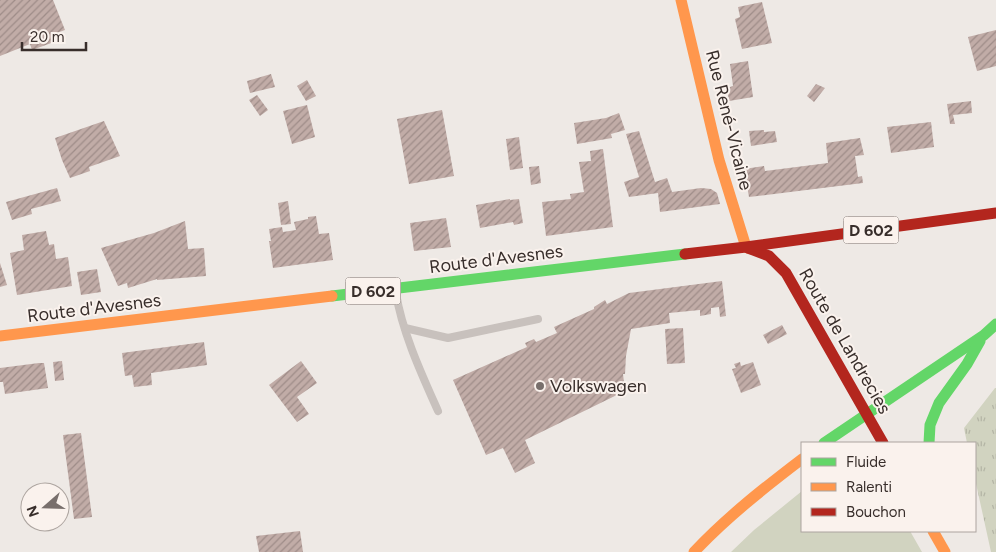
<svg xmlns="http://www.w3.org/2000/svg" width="996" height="552" viewBox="0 0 996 552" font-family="Figtree,sans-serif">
<defs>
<pattern id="grass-tufts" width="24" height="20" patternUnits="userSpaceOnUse" patternTransform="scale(1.25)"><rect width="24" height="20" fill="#d1d3c0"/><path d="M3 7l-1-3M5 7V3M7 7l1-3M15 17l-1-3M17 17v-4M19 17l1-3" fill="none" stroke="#b4b5a5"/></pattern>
<pattern id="building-hatch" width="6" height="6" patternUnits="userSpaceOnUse" patternTransform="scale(1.25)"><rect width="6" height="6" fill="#c1aca7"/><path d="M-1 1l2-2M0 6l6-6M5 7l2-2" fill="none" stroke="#9e8c88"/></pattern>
</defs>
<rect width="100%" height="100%" fill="#eee9e5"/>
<polygon fill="url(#grass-tufts)" points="995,388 996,388 996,552 991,552 975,479 975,443 967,443 964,428"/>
<polygon fill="#d1d3c0" points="802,491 802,531 910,531 922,552 731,552 754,530"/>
<g fill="url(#building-hatch)">
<polygon points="0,0 53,0 65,30 51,35 54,42 32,50 30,44 0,56"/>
<polygon points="762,2 772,43 742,49 735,19 740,17 738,7"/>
<polygon points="996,30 996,66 977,71 968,37"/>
<polygon points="748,61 753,97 729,101 727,88 733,86 730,64"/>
<polygon points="271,74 275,87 250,93 247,81"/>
<polygon points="307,80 316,96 306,101 297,86"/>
<polygon points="816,84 825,88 814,102 807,96"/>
<polygon points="257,95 268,110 260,116 249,100"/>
<polygon points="971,101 972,113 953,115 955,124 950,124 947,104"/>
<polygon points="307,105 315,137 292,144 283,111"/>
<polygon points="442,110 454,176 409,184 397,119"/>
<polygon points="619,113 625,130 611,134 612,138 577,144 574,123 606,118"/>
<polygon points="104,121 120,156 89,167 90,171 70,178 62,160 55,138"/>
<polygon points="931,122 934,147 891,153 887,127"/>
<polygon points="764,130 764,132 775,131 777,142 751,146 749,131"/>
<polygon points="639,131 655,182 667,178 672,192 701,188 711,189 717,193 720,204 660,212 658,193 629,197 624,182 639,177 626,134"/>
<polygon points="519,137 523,168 510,170 506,139"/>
<polygon points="860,138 864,155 855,156 858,177 862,176 863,183 749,197 744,169 764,166 765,171 828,163 826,143"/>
<polygon points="603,149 613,227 546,236 542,202 571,199 570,194 584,192 579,162 591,161 590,151"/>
<polygon points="539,166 541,183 531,185 529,167"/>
<polygon points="57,188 61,201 31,209 32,214 12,220 6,202"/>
<polygon points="510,199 510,200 519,199 523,223 514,225 513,222 480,228 476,205"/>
<polygon points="288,201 291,224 281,225 278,203"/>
<polygon points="316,216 319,234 329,233 333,260 273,268 269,241 271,241 269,229 282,227 283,232 296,230 294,222 308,219 308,217"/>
<polygon points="446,218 451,247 414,251 410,223"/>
<polygon points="185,221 188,249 204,248 206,276 157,280 157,279 128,288 127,283 118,286 101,248 154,233"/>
<polygon points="46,231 49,245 54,244 56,259 68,257 72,286 17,295 10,253 24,250 22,235"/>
<polygon points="0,263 7,285 0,287"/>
<polygon points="97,269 101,292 81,295 77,272"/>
<polygon points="722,281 726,316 720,317 719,307 711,308 711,314 700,316 700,310 669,313 670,323 631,329 626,356 625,374 623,374 625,391 525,440 535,463 515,473 503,448 486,455 453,380 527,347 525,343 534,339 536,342 557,333 554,327 594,309 594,307 605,300 607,304 629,293"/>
<polygon points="782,325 787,334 768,344 763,335"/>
<polygon points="683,328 685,363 667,364 665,329"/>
<polygon points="204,342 207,365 151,373 152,385 134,387 132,375 125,376 122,353"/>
<polygon points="62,361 64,380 55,381 53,362"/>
<polygon points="301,361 317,383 297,397 309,414 297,422 269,385"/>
<polygon points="740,362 741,366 753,362 761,385 741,393 732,369 736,368 734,364"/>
<polygon points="39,363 44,363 48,388 5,394 3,382 0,382 0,368"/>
<polygon points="81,433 92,517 74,519 63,435"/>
<polygon points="300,531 303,552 259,552 256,536"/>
</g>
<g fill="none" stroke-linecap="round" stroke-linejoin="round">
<g stroke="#c8c1bd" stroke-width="8">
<path d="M396,293C402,332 422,375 438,411"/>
<polyline points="405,328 448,338 538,319"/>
</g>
<g stroke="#63d668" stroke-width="11">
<polyline points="332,296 685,254"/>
<polyline points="824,443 984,335 996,324"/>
<polyline points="929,443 930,425 939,403 967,364 980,341"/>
</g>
<g stroke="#ff974d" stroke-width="11">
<polyline points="681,0 719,160 746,247 748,248"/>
<polyline points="0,336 332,296"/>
<polyline points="933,531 945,552"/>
<path d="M694,552C727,517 764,488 802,459"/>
</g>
<g stroke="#b3261e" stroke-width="11">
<polyline points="748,248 769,256 786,273 883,443"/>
<polyline points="685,254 746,247 996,213"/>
</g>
</g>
<circle fill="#786f6c" stroke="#faf2ed" stroke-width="2" cx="540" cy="386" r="5"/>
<g text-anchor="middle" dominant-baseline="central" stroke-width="4" stroke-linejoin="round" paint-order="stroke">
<g fill="#faf2ed" stroke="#726965" stroke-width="1">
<rect x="843.5" y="216.5" width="55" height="27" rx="4"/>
<rect x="345.5" y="277.5" width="55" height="27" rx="4"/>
</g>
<g font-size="16" font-weight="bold" fill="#382e2b">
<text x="871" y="230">D 602</text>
<text x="373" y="291">D 602</text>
</g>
<g font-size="18" fill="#382e2b" stroke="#faf2ed">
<text transform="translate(729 120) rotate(76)">Rue René-Vicaine</text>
<text transform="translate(496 259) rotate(-7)">Route d'Avesnes</text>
<text transform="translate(94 308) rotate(-7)">Route d'Avesnes</text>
<text transform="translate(845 341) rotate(60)">Route de Landrecies</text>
</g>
<g font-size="18" fill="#382e2b" stroke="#faf2ed" text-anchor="start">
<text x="550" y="386">Volkswagen</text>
</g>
</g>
<rect x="801" y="442" width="175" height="90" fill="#faf2ed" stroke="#aca49f"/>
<rect x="811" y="458" width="25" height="8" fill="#63d668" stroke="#aca49f"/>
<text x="846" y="467" font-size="15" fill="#382e2b">Fluide</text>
<rect x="811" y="483" width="25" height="8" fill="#ff974d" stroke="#aca49f"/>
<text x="846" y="492" font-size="15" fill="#382e2b">Ralenti</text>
<rect x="811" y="508" width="25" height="8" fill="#b3261e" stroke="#aca49f"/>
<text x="846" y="517" font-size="15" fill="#382e2b">Bouchon</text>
<g transform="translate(45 507) rotate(250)"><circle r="24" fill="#faf2ed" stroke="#aca49f"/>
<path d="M0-4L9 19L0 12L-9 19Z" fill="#786f6c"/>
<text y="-8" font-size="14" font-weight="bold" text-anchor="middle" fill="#382e2b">N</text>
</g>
<path d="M22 42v8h64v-8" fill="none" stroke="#382e2b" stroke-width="2.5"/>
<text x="30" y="42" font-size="15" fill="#382e2b" stroke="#faf2ed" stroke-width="4" paint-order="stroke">20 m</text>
</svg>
